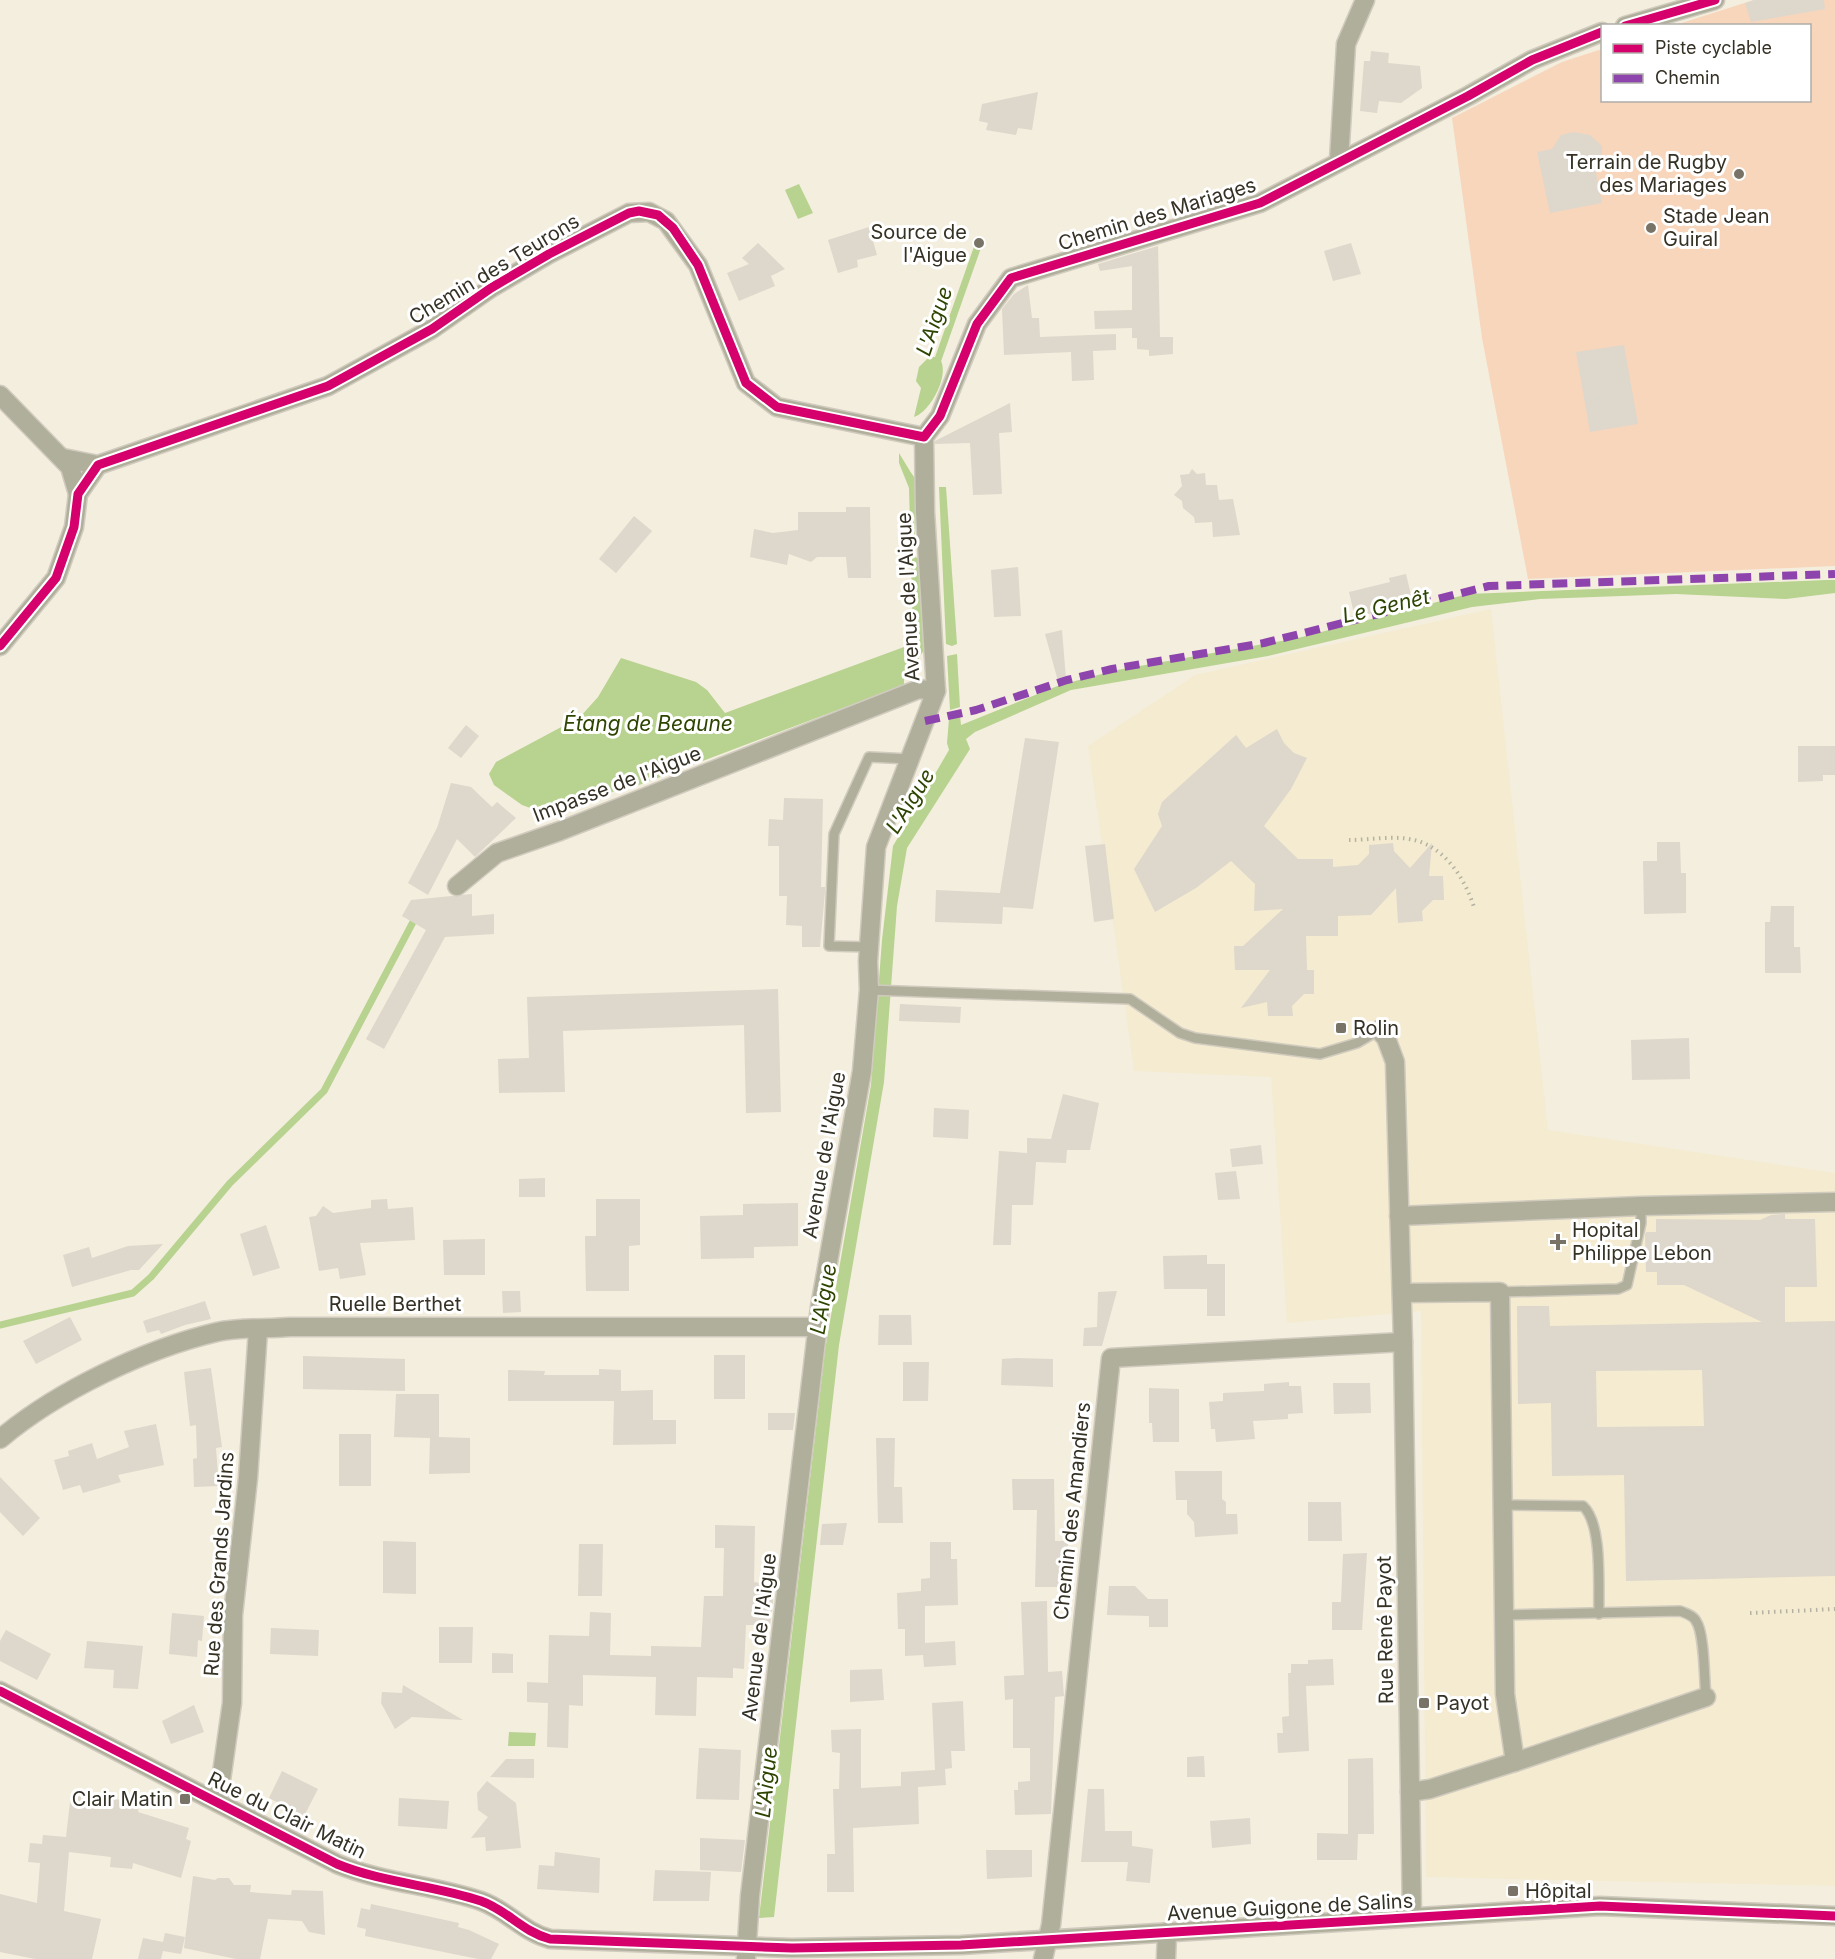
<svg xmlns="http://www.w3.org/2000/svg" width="1835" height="1959" viewBox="0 0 1835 1959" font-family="Inter,sans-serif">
<rect width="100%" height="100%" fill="#f4eede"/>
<polygon fill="#f5ebd0" points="1491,609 1548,1130 1835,1173 1835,1886 1426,1877 1421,1311 1287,1323 1271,1077 1134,1071 1088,746 1195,675"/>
<polygon fill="#f8d6bc" points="1754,0 1835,0 1835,566 1528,579 1482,338 1452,118 1562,62 1602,49 1602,100 1810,100 1810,26 1675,25"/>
<g fill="#b8d290">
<polygon points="799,184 813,213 798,219 785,190"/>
<path d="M929,357H938C953,371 930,413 914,417L921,388L916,381L919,367Z"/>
<path d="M899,453L913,476L919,661L914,670L904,676V685L639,785L552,808L533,809L522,805L494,785L489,774L496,762L580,717L598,697L621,658L696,682L707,690L725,713L904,647V659C914,654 913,644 913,633L909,488L899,463Z"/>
<polygon points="939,487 946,487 957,644 952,646 946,644"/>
<polygon points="1826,580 1835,580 1835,593 1786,599 1676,594 1540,599 1472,607 1268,656 1071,690 975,732 966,739 970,749 907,848 897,906 884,1082 839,1345 774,1917 759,1918 825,1350 871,1085 882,940 893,846 949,750 947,743 949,719 960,716 961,725 1060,685 1117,670 1298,638 1468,594"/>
<polygon points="957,654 960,707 950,710 947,656"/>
<polygon points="509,1732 536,1733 535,1746 508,1746"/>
</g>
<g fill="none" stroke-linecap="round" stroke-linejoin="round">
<g stroke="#b8d290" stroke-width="7">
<polyline points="936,365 979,243"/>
<polyline points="909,476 914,483 915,514"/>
<polyline points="915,657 920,650 916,561"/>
<polyline points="0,1325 133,1293 151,1277 230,1183 324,1091 413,922"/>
</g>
</g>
<g fill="#ded7cb" fill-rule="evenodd">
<polygon points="1754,0 1824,0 1825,9 1751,22 1745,3"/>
<polygon points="1371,51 1389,53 1388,63 1420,66 1422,88 1401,103 1379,101 1377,113 1360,111 1364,61 1370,61"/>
<polygon points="1038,92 1032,130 1018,128 1016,135 986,130 988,123 979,121 982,104"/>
<polygon points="1573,132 1590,135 1602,146 1602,157 1595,168 1602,203 1550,213 1537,152 1552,149 1561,135"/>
<polygon points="869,227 877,255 857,260 858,267 838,273 828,240"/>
<polygon points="758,243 785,269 771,276 775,286 739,301 727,273 749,264 742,258"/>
<polygon points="1351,243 1361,274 1333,281 1324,251"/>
<polygon points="1158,246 1160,337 1173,337 1173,354 1149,356 1149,350 1137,349 1137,338 1132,338 1132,328 1095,329 1094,311 1132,310 1132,266 1100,271 1098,264"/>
<polygon points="1028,285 1032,318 1039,318 1040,337 1116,334 1116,350 1093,351 1094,380 1072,381 1071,352 1004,355 1002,309 1014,294"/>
<polygon points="1624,345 1638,424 1590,432 1576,352"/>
<polygon points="1010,403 1012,432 999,433 1002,494 973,495 970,443 935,444 935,441"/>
<polygon points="1192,469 1197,474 1205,473 1206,485 1217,485 1219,500 1233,499 1240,535 1213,537 1212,522 1195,523 1194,517 1183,508 1182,501 1174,495 1182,486 1180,475 1189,474"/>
<polygon points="846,507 870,507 871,578 848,578 846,557 817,557 811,562 789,554 787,565 750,557 754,529 773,533 798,530 798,512 846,512"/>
<polygon points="634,516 652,531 616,573 599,559"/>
<polygon points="1018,567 1021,616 994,617 991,570"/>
<polygon points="1406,574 1412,599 1378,607 1379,611 1355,618 1349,592 1390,582 1389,578"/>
<polygon points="1062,630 1066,679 1058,681 1045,634"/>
<polygon points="466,725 479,736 461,758 448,748"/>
<polygon points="1277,729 1284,743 1294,753 1307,758 1291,789 1264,826 1298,859 1333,859 1333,867 1358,865 1369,854 1369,845 1393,843 1394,851 1410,868 1432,843 1429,876 1443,876 1444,900 1433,900 1422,911 1423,921 1398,923 1396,888 1371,915 1338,916 1338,936 1306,936 1307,970 1314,970 1314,994 1304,994 1292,1006 1293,1016 1268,1016 1267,1002 1241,1008 1270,970 1235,970 1234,946 1243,946 1283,909 1254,911 1255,884 1231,861 1196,888 1155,912 1134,869 1162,826 1158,814 1162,802 1236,735 1246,748"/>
<polygon points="1025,738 1059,742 1033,909 1003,907 1002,924 935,922 936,890 1000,893"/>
<polygon points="1798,746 1835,746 1835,775 1823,775 1823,781 1798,782"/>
<polygon points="451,783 471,787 492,807 497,802 516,818 475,857 457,839 428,895 408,883 437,828"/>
<polygon points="784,798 823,799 821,887 825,887 825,892 820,947 802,947 802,926 786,925 787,896 779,896 779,846 768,846 769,819 783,820"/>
<polygon points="1657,842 1680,842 1681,873 1686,873 1686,913 1644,914 1643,861 1657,861"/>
<polygon points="1105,844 1114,919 1094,922 1085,846"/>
<polygon points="472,894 472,916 494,914 494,934 445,937 384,1049 366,1039 426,930 402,916 411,900"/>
<polygon points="1771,906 1794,906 1794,947 1800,947 1801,973 1765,973 1765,922 1770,922"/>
<polygon points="778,989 781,1112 746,1113 744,1025 563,1031 565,1092 499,1093 498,1059 529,1058 527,997"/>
<polygon points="900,1004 961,1007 960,1023 899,1021"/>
<polygon points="1689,1038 1690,1079 1632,1080 1631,1040"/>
<polygon points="1063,1094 1099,1103 1090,1150 1067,1150 1066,1163 1036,1162 1033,1205 1012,1205 1011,1245 993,1245 999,1151 1027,1153 1027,1138 1051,1139"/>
<polygon points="934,1108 969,1110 968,1139 933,1137"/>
<polygon points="1261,1145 1263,1164 1232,1167 1230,1149"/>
<polygon points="1236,1171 1240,1199 1218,1200 1215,1173"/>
<polygon points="545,1178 545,1197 519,1197 519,1179"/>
<polygon points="387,1199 388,1209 413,1207 415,1240 360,1243 366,1275 340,1279 338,1268 319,1271 309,1217 316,1216 323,1206 333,1213 371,1208 371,1200"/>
<polygon points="596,1199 640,1199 640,1245 629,1246 629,1291 586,1291 585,1236 596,1236"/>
<polygon points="798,1203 798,1246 754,1247 754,1258 701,1259 700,1216 743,1215 743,1204"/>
<path d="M1785,1214V1219H1815L1817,1287H1785V1322L1835,1321V1576L1626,1581L1624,1475L1552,1476L1551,1403L1518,1404L1517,1306H1549L1550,1326L1762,1322L1684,1285H1657V1272H1646L1645,1235L1646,1232H1656V1219L1760,1220L1771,1215ZM1702,1370L1704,1426L1597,1427L1596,1371Z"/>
<polygon points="266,1225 280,1268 253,1276 240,1234"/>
<polygon points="485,1239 485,1275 444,1275 443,1240"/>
<polygon points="163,1244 139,1270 131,1270 72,1287 63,1255 89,1247 92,1258 128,1246"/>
<polygon points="1207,1255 1207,1264 1225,1264 1225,1316 1207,1316 1207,1289 1164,1289 1163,1256"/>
<polygon points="502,1291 520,1291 521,1312 503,1313"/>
<polygon points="1117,1291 1102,1346 1083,1346 1084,1328 1097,1327 1098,1292"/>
<polygon points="205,1301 211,1319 185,1325 161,1334 159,1330 147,1333 143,1321"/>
<polygon points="879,1315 911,1315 912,1345 878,1345"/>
<polygon points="70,1317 82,1340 36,1364 23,1341"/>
<rect x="714" y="1355" width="31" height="44"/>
<polygon points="303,1356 405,1359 405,1391 303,1389"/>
<polygon points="1016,1358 1053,1359 1053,1387 1001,1385 1002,1359"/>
<polygon points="903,1362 929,1362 928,1401 903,1401"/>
<polygon points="211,1368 222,1447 216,1448 219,1486 194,1487 193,1459 197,1458 196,1425 190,1426 184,1372"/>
<polygon points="599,1369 621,1370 621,1391 653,1390 653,1420 676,1420 676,1444 613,1445 614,1401 508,1401 508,1370 545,1371 544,1375 599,1375"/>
<polygon points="1289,1382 1289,1386 1301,1386 1303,1413 1288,1414 1288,1419 1253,1421 1255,1439 1216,1442 1215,1429 1211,1429 1209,1402 1223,1401 1223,1393 1264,1391 1264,1384"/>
<polygon points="1333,1383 1370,1383 1371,1413 1334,1414"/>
<polygon points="1149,1388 1179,1389 1179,1442 1153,1442 1152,1423 1149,1423"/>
<polygon points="396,1394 439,1394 439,1437 470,1438 470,1473 429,1474 430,1438 394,1437"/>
<polygon points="768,1413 795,1413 793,1430 768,1430"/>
<polygon points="156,1424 164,1465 118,1475 121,1482 83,1493 80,1485 63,1490 54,1460 69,1456 68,1451 92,1443 97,1459 129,1447 124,1431"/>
<rect x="339" y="1434" width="32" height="52"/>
<polygon points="876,1438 895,1438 894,1487 902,1487 903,1523 878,1523"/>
<polygon points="1175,1471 1222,1471 1222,1499 1226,1502 1226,1514 1237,1514 1238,1534 1195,1537 1194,1522 1187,1514 1187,1500 1176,1500"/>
<polygon points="0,1477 40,1518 23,1536 0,1512"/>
<polygon points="1012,1479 1054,1479 1055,1541 1068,1541 1067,1587 1035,1587 1037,1510 1013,1510"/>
<polygon points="1308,1502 1341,1502 1342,1541 1308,1541"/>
<polygon points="847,1523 843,1545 820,1545 822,1524"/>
<polygon points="715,1525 755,1526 754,1582 775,1585 770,1625 746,1625 744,1669 733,1668 733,1678 697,1677 696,1716 655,1715 656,1677 583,1675 583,1706 569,1705 568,1748 547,1747 548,1703 527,1702 527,1682 548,1683 549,1635 589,1636 590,1612 611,1613 610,1655 651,1656 651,1646 701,1647 704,1596 723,1596 724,1548 715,1548"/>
<polygon points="383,1541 416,1542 416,1594 383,1593"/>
<polygon points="930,1542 951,1542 951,1559 957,1559 958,1605 925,1606 925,1643 955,1641 956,1665 924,1667 923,1655 905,1656 905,1629 898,1629 897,1593 921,1591 921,1579 930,1578"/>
<polygon points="579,1544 603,1544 602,1596 578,1596"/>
<polygon points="1367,1553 1362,1630 1332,1630 1332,1602 1341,1602 1343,1554"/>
<polygon points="1109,1586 1135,1586 1148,1599 1168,1599 1168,1627 1149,1627 1149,1616 1107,1615"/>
<polygon points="1047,1601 1048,1672 1062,1671 1064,1696 1055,1697 1051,1814 1015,1815 1014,1790 1018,1790 1018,1782 1030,1781 1030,1748 1013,1748 1013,1699 1005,1700 1004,1676 1024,1675 1021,1602"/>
<polygon points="172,1613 204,1616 202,1641 198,1640 197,1657 169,1654"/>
<polygon points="439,1627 473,1627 472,1663 439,1663"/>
<polygon points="271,1628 319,1630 318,1656 270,1654"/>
<polygon points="6,1630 51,1654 37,1680 0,1661 0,1641"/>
<polygon points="87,1641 143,1646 138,1689 113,1688 114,1670 84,1668"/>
<polygon points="492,1653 513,1654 513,1673 492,1673"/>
<polygon points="1333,1659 1334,1685 1306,1686 1309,1751 1278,1753 1277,1733 1283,1733 1282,1717 1289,1716 1288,1673 1291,1673 1291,1664 1308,1664 1308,1660"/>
<polygon points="882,1669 884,1700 850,1702 850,1670"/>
<polygon points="403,1685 463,1720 412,1717 395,1729 381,1703 382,1692 402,1693"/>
<polygon points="963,1701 965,1751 951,1751 952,1768 945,1769 946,1785 918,1787 919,1824 853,1828 854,1892 827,1892 827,1854 835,1854 833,1789 839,1789 840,1753 832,1752 831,1730 861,1729 861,1788 901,1786 901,1772 935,1770 932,1703"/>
<polygon points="194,1705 204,1732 171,1744 162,1721"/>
<polygon points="699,1748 741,1750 739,1800 696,1799"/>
<polygon points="1204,1756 1205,1777 1187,1777 1187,1757"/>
<polygon points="1373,1758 1374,1834 1351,1834 1358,1834 1357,1860 1317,1860 1317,1833 1348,1834 1348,1759"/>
<polygon points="506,1759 534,1759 534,1778 490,1777"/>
<polygon points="282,1771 318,1789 304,1816 269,1798"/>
<polygon points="487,1781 516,1803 521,1848 486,1851 485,1837 471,1838 488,1817 478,1810 477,1793"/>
<polygon points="1088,1789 1104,1789 1105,1831 1132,1831 1132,1846 1153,1849 1150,1883 1126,1881 1128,1862 1081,1862"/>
<polygon points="71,1794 140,1802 138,1812 189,1828 186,1839 191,1841 181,1878 133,1863 132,1869 110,1867 111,1857 69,1852 64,1911 101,1919 92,1959 35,1959 0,1952 0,1894 37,1903 40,1863 28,1862 30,1843 42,1844 43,1835 66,1837"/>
<polygon points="399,1798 449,1801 447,1829 398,1826"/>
<polygon points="1250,1818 1251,1844 1212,1848 1210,1821"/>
<polygon points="700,1838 745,1840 741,1872 700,1870"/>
<polygon points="986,1850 1032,1850 1032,1877 987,1879"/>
<polygon points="555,1852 600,1858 599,1893 537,1889 539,1865 554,1866"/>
<polygon points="655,1870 711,1872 709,1901 653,1901"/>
<polygon points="193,1876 215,1880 218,1878 229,1878 234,1885 251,1885 250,1892 260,1893 291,1895 292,1890 323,1891 325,1935 309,1932 302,1921 268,1919 260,1959 236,1959 184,1948"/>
<polygon points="371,1904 459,1923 458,1927 469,1930 499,1944 491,1959 478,1959 365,1936 366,1929 357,1927 361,1908 370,1910"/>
<polygon points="165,1933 185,1937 181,1954 163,1951 161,1959 138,1959 143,1938 163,1942"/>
</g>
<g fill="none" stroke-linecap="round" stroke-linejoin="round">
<defs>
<g id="service">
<polyline points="869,947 829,946 834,834 869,757 910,759"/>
<polyline points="869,990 1130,999 1180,1033 1195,1038 1320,1054 1357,1043 1379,1030"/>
<polyline points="1500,1292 1618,1289 1627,1285 1641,1223 1641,1206"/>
<path d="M1503,1505L1583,1506C1603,1524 1598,1587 1599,1614"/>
<path d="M1504,1615L1680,1611C1685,1613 1693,1615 1696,1621C1705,1634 1704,1680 1706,1697"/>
</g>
<g id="minor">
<polyline points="1625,26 1715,0"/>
<polyline points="1339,160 1346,44 1365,0"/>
<polyline points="0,395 70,467 78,494"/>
<polyline points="63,458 98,465 328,386 432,329 491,288 549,254 629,213 649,212 666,221 698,265 746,383 777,407 924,437"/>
<polyline points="0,646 56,578 74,527 78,494 98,465"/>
<polyline points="457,886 497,853 560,831 919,689 936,691"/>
<polyline points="1379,1030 1386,1038 1395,1062 1403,1342 1412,1917"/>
<polyline points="1399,1216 1641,1206 1835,1202"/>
<polyline points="1402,1293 1500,1292 1505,1694 1515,1762"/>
<path d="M0,1439C57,1391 145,1349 217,1332C240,1327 267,1329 290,1327H817"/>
<path d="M0,1691L337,1864C383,1883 434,1885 481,1901C507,1910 523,1932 550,1939L792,1948L961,1945L1600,1906L1835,1916"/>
<polyline points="1410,1792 1430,1789 1524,1759 1706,1697"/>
<polyline points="218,1801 232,1703 233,1615 248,1478 258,1330"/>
<polyline points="746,1959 750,1896 820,1307 862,1071 869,990 868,961 876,847 936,691 925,512 924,437 940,416 977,324 1011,278 1260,203 1468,96 1532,60 1602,32"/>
<polyline points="1043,1959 1051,1925 1111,1358 1403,1342"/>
<polyline points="1166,1959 1167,1932"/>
</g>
</defs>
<use href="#service" stroke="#d0cbbe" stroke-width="12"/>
<use href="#minor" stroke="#d0cbbe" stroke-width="21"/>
<g stroke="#b5b2a2" stroke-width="4" stroke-dasharray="1.5 4.5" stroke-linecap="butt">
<path d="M1349,840C1369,840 1395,835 1414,840C1445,847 1465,879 1474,907"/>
<polyline points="1750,1613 1835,1609"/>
</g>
<use href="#service" stroke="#b0af9b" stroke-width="9"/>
<use href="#minor" stroke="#b0af9b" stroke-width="18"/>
<polyline stroke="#8e44ad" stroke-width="8" stroke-dasharray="15 8" stroke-linecap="butt" points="925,721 976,710 1067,680 1112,669 1264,643 1489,586 1835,574"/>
<defs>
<g id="cycleway">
<polyline points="1625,26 1715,0"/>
<polyline points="0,646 56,578 74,527 78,494 98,465 328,386 432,329 491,288 549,254 629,213 639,211 658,215 673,228 698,265 746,383 777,407 924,437 940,416 977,324 1011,278 1260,203 1468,96 1532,60 1602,32"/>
<path d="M0,1691L337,1864C383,1883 434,1885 481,1901C507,1910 523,1932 550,1939L792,1948L961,1945L1600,1906L1835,1916"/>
</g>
</defs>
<use href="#cycleway" stroke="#fff" stroke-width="13"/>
<use href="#cycleway" stroke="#d6006c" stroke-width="9"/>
</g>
<g fill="#787366" stroke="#fff" stroke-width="2">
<circle cx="1739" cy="174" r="6"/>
<circle cx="1651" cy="228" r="6"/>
<circle cx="979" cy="243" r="6"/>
<rect x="1335" y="1022" width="12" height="12" rx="3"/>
<path d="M1555 1233h6v6h6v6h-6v6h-6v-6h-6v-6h6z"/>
<rect x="1418" y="1697" width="12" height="12" rx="3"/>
<rect x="179" y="1793" width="12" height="12" rx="3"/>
<rect x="1507" y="1885" width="12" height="12" rx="3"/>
</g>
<g text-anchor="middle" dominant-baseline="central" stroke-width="6" stroke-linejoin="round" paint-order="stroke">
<g font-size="20" fill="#353125" stroke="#fff" text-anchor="start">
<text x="1727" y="162" text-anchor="end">Terrain de Rugby<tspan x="1727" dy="23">des Mariages</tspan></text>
<text x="1663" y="216">Stade Jean<tspan x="1663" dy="23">Guiral</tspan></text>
<text x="967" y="232" text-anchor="end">Source de<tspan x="967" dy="23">l'Aigue</tspan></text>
<text x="1353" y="1028">Rolin</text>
<text x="1572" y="1230">Hopital<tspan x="1572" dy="23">Philippe Lebon</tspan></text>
<text x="1436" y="1703">Payot</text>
<text x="173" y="1799" text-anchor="end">Clair Matin</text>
<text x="1525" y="1891">Hôpital</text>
</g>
<g font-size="20" fill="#353125" stroke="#fff">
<text transform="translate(1157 214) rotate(-17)">Chemin des Mariages</text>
<text transform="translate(494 269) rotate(-31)">Chemin des Teurons</text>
<text transform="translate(908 597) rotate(-93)">Avenue de l'Aigue</text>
<text transform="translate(617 784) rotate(-21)">Impasse de l'Aigue</text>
<text transform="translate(824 1155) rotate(-80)">Avenue de l'Aigue</text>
<text x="395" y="1304">Ruelle Berthet</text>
<text transform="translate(1072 1511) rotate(-84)">Chemin des Amandiers</text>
<text transform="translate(219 1564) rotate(-86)">Rue des Grands Jardins</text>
<text transform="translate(1385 1630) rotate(-91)">Rue René Payot</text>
<text transform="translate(759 1637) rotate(-83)">Avenue de l'Aigue</text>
<text transform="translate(287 1815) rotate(26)">Rue du Clair Matin</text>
<text transform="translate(1290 1907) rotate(-3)">Avenue Guigone de Salins</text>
</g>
<g font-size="21" font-style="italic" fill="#2e4502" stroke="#fff">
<text transform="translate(934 321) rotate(-71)">L'Aigue</text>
<text transform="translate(1386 606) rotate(-13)">Le Genêt</text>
<text x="648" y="723">Étang de Beaune</text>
<text transform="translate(910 801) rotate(-58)">L'Aigue</text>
<text transform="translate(823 1299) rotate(-80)">L'Aigue</text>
<text transform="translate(766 1782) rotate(-84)">L'Aigue</text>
</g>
</g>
<rect x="1601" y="24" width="210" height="78" fill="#ffffff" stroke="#aeada8" stroke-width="1.5"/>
<rect x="1613" y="44" width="30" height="9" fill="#d6006c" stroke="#aeada8" stroke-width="1.5"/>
<text x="1655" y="54" font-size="18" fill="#353125">Piste cyclable</text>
<rect x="1613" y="74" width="30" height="9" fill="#8e44ad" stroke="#aeada8" stroke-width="1.5"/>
<text x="1655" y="84" font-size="18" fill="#353125">Chemin</text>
</svg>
